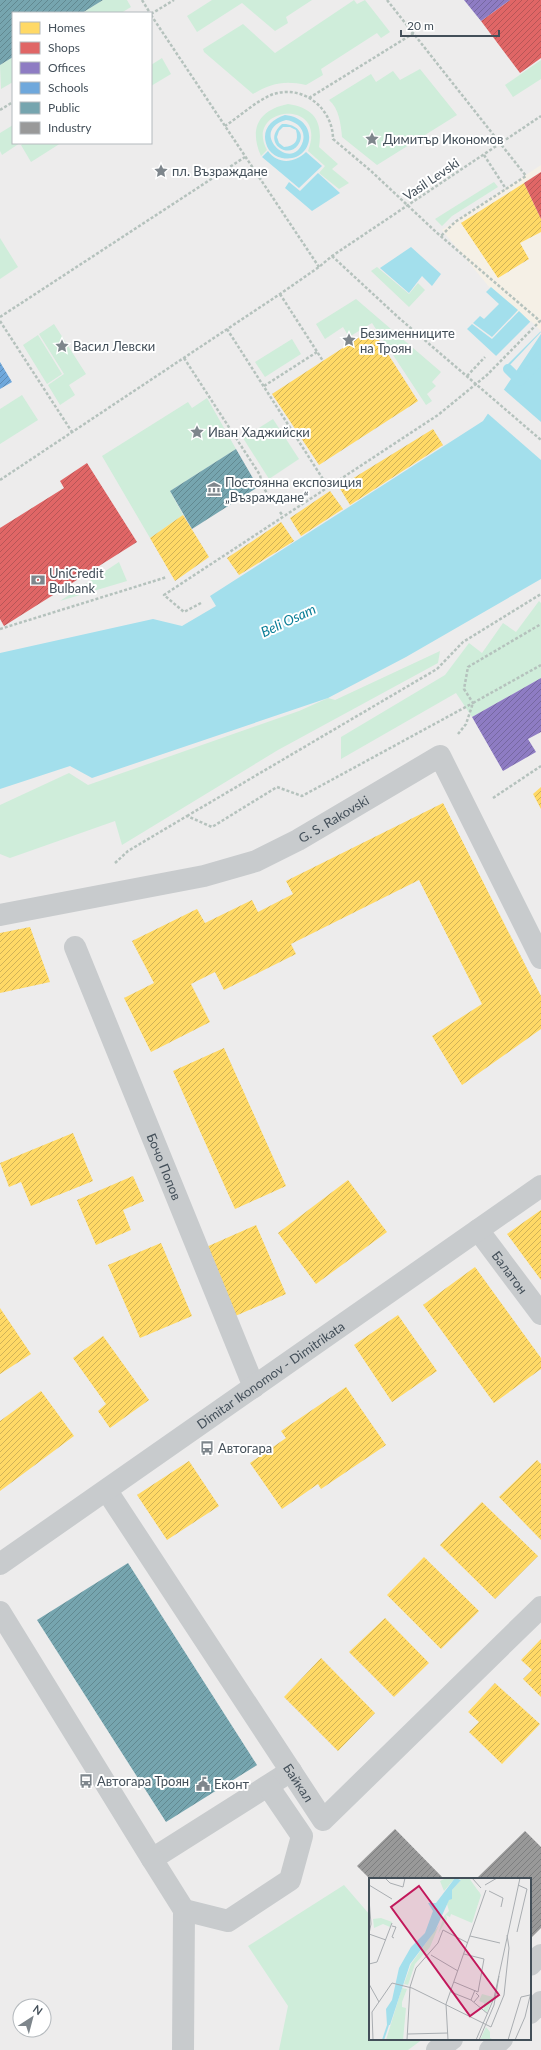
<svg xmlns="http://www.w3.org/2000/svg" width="541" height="2050" viewBox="0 0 541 2050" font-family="Lato,sans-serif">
<defs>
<pattern id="homes-hatch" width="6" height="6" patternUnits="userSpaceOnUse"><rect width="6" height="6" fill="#ffd966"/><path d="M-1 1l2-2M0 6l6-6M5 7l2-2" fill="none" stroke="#d0b257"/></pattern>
<pattern id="shops-hatch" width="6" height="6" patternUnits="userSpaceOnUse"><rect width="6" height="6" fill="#e06666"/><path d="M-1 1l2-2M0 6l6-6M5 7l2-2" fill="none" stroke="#b75657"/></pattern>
<pattern id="offices-hatch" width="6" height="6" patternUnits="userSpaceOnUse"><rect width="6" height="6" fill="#8e7cc3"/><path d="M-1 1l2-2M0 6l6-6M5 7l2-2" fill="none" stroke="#7668a1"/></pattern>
<pattern id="schools-hatch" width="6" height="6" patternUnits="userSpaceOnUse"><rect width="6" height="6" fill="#6fa8dc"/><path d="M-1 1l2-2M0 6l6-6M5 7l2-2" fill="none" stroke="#5d8bb5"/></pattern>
<pattern id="public-hatch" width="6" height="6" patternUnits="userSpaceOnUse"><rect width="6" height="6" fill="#76a5af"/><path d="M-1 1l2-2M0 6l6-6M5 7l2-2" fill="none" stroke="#628991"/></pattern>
<pattern id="industry-hatch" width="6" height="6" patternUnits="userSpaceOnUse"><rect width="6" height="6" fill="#999"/><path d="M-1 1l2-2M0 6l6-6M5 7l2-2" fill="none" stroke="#7e7f80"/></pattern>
</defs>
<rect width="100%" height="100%" fill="#edecec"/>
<polygon fill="#f5f0e6" points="541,165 541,333 500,300 442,230"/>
<g fill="#cfedda">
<polygon points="103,0 127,0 131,7 121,13 82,13"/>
<polygon points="212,0 312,0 286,17 288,23 275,31 242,3 197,32 187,16"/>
<path d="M354,0L357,4L365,0L390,32L381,38L377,33L321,69L323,75L306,85C285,80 271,83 253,94L204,52L203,49L243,24L275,53Z"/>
<polygon points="13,57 13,82 1,89 0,65"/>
<polygon points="162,58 171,74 151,86 151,65"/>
<polygon points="541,60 541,79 513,97 505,85"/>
<path d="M420,69L457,115L377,165L342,137C341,125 339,108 329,100L371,74L376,82L393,71L400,80Z"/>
<path d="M288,104C314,108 323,121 319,147L338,164L332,169L349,183L339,189L319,173L325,166L308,151C329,97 243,106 267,150L261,156C249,129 258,110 288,104Z"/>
<polygon points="13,125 13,143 20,143 2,155 0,151 0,133"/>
<polygon points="24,143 61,143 31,162 21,145"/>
<polygon points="494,182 498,187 452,216 442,226 435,219"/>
<polygon points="0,238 18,267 0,279"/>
<polygon points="377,267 409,294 418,283 425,290 409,307 371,271"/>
<polygon points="356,299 441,372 432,382 436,386 427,394 432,401 426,405 372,323 349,337 343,327 325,339 316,324"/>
<polygon points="54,324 86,374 69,385 75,395 60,405 48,385 64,374 39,334"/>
<polygon points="38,335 62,374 47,384 23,345"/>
<polygon points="292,339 301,354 265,377 255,362"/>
<polygon points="22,395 38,420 0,444 0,409"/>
<polygon points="207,398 236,449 170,491 183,515 150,538 102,456 188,402 192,408"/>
<polygon points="273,419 299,459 269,479 243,438"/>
<polygon points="119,562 127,581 60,601"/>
<polygon points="539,601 541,603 541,678 472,717 456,693 341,759 341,737 445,675 469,643 482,653 503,623 516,632"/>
<polygon points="440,651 438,663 278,750 122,845 115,821 10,858 0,854 0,805 69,773 88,785 299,711 328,698 335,700"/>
<polygon points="344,1885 370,1915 370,2039 423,2039 408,2050 279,2050 288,2006 248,1946"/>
</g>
<g fill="#a3dfec" fill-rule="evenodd">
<path d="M285,115C322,119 313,164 282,158C277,157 272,154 269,150C259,133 269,120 285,115ZM286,120C296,121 306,129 303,141C293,175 247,131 286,120Z"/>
<path d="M282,124C294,123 307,132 298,145C288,160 261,142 282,124ZM283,127H290L296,130C299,141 295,146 284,147L279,143L277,137L279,131Z"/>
<path d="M268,151C278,165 295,163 306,152L322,166L299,188L262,157Z"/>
<polygon points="318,173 340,193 312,211 285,188 289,182 300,191"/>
<polygon points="411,247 441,274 432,286 422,276 409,293 380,268"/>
<polygon points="491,287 518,310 492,337 473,323 480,316 484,319 499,304 486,292"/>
<polygon points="519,311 541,332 508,367 467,329 472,324 492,339"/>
<polygon points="541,334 541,579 406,657 328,698 92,778 70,766 0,789 0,653 153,619 182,626 216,606 210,596 483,421"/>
</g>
<g fill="#edecec">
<polygon points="531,321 541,331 505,367 495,357"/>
<polygon points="502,388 541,422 541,460 486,412"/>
</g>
<g fill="url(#homes-hatch)">
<polygon points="524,183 541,219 541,232 520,243 529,259 498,278 461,223"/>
<polygon points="372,329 418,401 319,465 272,394"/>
<polygon points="433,429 443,445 350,505 339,487"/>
<polygon points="330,491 343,509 301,536 290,518"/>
<polygon points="183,515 209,557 175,581 150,538"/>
<polygon points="281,522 294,541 239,575 227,558"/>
<polygon points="541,787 541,809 533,794"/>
<polygon points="443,803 541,996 541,1029 462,1085 432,1036 482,1004 419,880 291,944 296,954 224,990 215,972 191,984 210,1022 151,1052 124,998 154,983 132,941 197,909 205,923 252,900 258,912 293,894 286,881"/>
<polygon points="30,927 50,982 0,993 0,933"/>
<polygon points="224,1048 286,1186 235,1209 173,1071"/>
<polygon points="73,1133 93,1181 31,1206 21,1182 9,1187 0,1163"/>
<polygon points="133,1176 144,1201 123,1210 131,1230 96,1245 77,1200"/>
<polygon points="348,1180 387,1232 316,1284 278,1233"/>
<polygon points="541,1210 541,1280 507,1234"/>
<polygon points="256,1225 286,1294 233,1317 204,1248"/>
<polygon points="161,1243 192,1316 140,1338 108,1265"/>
<polygon points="475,1267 541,1358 541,1369 494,1403 423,1305"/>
<polygon points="0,1308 31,1354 0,1374"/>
<polygon points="398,1315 437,1371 392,1402 354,1345"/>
<polygon points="103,1336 149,1400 110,1428 98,1411 106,1404 73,1358"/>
<polygon points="346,1387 386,1445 321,1489 318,1484 282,1509 250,1463 286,1438 281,1431"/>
<polygon points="41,1391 74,1436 0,1491 0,1421"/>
<polygon points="537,1460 541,1464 541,1540 499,1497"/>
<polygon points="189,1461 219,1506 167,1540 137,1495"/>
<polygon points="482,1502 538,1556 495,1599 440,1545"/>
<polygon points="424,1557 479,1611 441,1649 387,1595"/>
<polygon points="385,1618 429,1663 394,1697 349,1652"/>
<polygon points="541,1639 541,1697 523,1679 532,1670 521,1660"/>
<polygon points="321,1658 375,1713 338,1751 284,1697"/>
<polygon points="495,1683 540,1724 502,1764 469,1732 479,1722 468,1712"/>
</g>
<g fill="url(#shops-hatch)">
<polygon points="510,0 541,0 541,58 520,73 481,21"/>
<polygon points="541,172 541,219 524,183"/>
<polygon points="87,463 137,542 4,626 0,619 0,528 64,488 60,481"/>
</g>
<g fill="url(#offices-hatch)">
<polygon points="464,0 510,0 481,21"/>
<polygon points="541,678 541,732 528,739 536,752 503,771 472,717"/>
</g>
<polygon fill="url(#schools-hatch)" points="0,362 12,382 0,389"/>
<g fill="url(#public-hatch)">
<polygon points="0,0 103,0 82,13 13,13 13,57 0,65"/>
<polygon points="236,449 258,487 192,529 170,491"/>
<polygon points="128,1563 257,1765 166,1822 37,1620"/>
</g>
<g fill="url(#industry-hatch)">
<polygon points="395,1829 444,1879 370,1879 357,1866"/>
<polygon points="525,1831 541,1847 541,1928 530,1939 530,1879 476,1879"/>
</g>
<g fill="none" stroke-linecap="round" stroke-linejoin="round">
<polyline stroke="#a3dfec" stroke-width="10" points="508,369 520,381 541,359"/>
<g stroke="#b5c2bd" stroke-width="2.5" stroke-dasharray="3 2" stroke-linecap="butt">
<polyline points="142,0 150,13"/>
<polyline points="387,0 526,176 455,222 441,236"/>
<polyline points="151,14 174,0"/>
<polyline points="151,15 319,267"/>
<polyline points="309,98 414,33"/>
<polyline points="0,110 13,102"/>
<polyline points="484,155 506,189"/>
<polyline points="332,256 399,318 541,440"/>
<polyline points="280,294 323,361"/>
<polyline points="0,317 245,157"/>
<polyline points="0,321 72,432"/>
<polyline points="227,329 328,487"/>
<polyline points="184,358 260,475 262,485 270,498"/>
<polyline points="467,376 485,357"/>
<polyline points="264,386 317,352"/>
<polyline points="0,480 280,294 319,267 332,256 541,116"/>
<polyline points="280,512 283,516"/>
<path d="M201,603L184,612L164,595L438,415L487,375L540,321L436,232L371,171L333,139C333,108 302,83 271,95C255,102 240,116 225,126"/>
<polyline points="0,629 167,577"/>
<polyline points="458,734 466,724 473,703 541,665"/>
<polyline points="493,798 541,766"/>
<polyline points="187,816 437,669 463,642 541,594"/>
<polyline points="115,863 128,851 187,816 212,827 277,787 302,796 473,703 464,689 468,667 541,624"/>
</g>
<g stroke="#c8cbcd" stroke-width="22">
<path id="s1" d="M0,915L204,876L256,861L298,840L440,756L541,958"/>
<path id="s2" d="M75,947L254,1387"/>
<path id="s3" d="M478,1230L541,1314"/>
<path id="s4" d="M107,1491L323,1820L541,1607"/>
<path id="s5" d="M0,1564L541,1186"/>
<polyline points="0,1612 152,1859 291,1771"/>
<polyline points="152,1859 184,1910 183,2050"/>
<polyline points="184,1910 228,1921 290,1880 302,1836 268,1786"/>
<polyline points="530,1965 541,1955"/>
<polyline points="530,2013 541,2002"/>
<polyline points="437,2050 452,2039"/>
<polyline points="490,2050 502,2039"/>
</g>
</g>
<defs>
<symbol id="sight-bare" viewBox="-9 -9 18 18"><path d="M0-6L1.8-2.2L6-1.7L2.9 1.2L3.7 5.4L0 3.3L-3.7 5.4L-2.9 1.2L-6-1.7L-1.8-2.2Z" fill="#7e868c" stroke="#fff" stroke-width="2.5" paint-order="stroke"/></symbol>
<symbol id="museum-bare" viewBox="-9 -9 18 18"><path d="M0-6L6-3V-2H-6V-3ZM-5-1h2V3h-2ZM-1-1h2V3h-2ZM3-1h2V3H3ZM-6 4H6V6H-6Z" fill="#7e868c" stroke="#fff" stroke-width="2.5" paint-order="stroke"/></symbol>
<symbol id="bank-bare" viewBox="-9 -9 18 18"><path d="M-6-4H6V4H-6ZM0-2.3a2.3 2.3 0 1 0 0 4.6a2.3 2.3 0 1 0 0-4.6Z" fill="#7e868c" stroke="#fff" stroke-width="2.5" paint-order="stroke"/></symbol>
<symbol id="bus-bare" viewBox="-9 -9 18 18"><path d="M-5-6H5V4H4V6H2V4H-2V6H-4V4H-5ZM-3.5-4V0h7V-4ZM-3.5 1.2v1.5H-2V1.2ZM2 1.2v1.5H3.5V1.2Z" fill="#7e868c" stroke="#fff" stroke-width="2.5" paint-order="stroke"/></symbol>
<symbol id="civic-bare" viewBox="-9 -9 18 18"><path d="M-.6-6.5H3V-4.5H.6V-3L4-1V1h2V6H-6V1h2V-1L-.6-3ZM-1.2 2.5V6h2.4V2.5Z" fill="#7e868c" stroke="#fff" stroke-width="2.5" paint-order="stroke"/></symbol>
</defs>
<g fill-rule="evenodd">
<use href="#sight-bare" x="362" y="129" width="20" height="20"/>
<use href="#sight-bare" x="151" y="161" width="20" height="20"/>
<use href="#sight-bare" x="339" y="330" width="20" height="20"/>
<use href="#sight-bare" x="52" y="336" width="20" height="20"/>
<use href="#sight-bare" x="187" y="422" width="20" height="20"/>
<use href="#museum-bare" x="204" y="479" width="20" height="20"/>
<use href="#bank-bare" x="28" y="570" width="20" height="20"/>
<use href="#bus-bare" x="197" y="1438" width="20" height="20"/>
<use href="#bus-bare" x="76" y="1771" width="20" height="20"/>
<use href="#civic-bare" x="193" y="1774" width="20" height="20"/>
</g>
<g text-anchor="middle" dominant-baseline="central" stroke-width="4" stroke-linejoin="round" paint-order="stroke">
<g font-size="13" fill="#434f59" stroke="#fff" text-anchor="start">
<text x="383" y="139">Димитър Икономов</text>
<text x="172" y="171">пл. Възраждане</text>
<text x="360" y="333">Безименниците<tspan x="360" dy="15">на Троян</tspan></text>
<text x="73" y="346">Васил Левски</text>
<text x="208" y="432">Иван Хаджийски</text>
<text x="225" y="482">Постоянна експозиция<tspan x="225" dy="15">„Възраждане“</tspan></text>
<text x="49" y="573">UniCredit<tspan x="49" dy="15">Bulbank</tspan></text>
<text x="218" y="1448">Автогара</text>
<text x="97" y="1781">Автогара Троян</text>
<text x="214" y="1784">Еконт</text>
</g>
<g font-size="13" fill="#434f59" stroke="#fff">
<text transform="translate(431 179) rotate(-34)">Vasil Levski</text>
<text stroke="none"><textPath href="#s1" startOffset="350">G. S. Rakovski</textPath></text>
<text stroke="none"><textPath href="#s2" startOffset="237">Бочо Попов</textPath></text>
<text stroke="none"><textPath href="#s3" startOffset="53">Балатон</textPath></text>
<text stroke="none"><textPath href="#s5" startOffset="330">Dimitar Ikonomov - Dimitrikata</textPath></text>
<text stroke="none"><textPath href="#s4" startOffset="349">Байкал</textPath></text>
</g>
<g font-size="14" font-style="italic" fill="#0a7e97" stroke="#fff">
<text transform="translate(288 620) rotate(-25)">Beli Osam</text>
</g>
</g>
<g transform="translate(369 1878)">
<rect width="162" height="162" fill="#edecec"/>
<path d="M77,0H86L75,13L71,3ZM90,0H100L112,17L103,45L82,36L81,39L77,37L78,41L69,56L75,38L80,33L78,26L83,12L92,2ZM12,40L23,44L21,49L14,46L5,50L4,41ZM70,47L61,69L46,86L39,107L35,106L42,86ZM33,110L38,111L33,124V129L37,130L34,162H17ZM113,116L124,119L118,134L115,133V125L110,123Z" fill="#cfedda"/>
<path d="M103,7L111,15L104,18L96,15ZM94,19L102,23V28L97,33L91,29ZM104,29L106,34L103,44L95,38ZM117,149L121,154V160L125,162H111Z" fill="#cfedda"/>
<path d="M86,0L92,2L83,12V21L80,22L66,53L41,86L21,147H18L17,131L23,122L30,90L42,69L56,55L64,33L59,25H67Z" fill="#a3dfec"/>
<path fill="none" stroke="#a3dfec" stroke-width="2" d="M14,162L21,141"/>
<path fill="none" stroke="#a9adb1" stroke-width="1" d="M16,0L21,5L34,9L36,0M103,0L112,10M0,7L23,21M116,7L128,0M120,13L134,20L132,29M0,21L2,46L0,56M23,48L27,49L23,59L25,60M148,54L158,11L149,7M0,56L17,62M101,58L131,65M62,77L89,93M0,86L8,84L23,45M85,104L109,114L115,81L95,76M0,106L10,124M82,114L102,122L106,112M102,122L119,136M105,124L110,118L107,115M39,156L79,155M4,162L3,134L23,105L43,110L122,149L135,117L140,70L138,57M38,162L41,109L47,90L69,65L74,52L99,65M79,162L77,126L117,12M107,162L125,120L151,0M110,162L125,127L130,98M139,162L152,119L161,117M146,162L156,139L162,114"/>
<path fill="#c2185b" fill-opacity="0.15" stroke="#c2185b" stroke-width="2" d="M50,8L130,117L101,138L22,29Z"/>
<rect width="162" height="162" fill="none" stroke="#434f59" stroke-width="2"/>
</g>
<rect x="12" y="12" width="140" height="132" fill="#ffffff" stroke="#b4b9bd"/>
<rect x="20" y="22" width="20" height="12" fill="#ffd966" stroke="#b4b9bd"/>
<text x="48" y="32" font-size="12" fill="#434f59">Homes</text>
<rect x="20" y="42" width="20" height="12" fill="#e06666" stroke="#b4b9bd"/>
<text x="48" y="52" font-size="12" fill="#434f59">Shops</text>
<rect x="20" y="62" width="20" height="12" fill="#8e7cc3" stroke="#b4b9bd"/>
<text x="48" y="72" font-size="12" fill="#434f59">Offices</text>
<rect x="20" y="82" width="20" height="12" fill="#6fa8dc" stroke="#b4b9bd"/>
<text x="48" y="92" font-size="12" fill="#434f59">Schools</text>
<rect x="20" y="102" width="20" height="12" fill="#76a5af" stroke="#b4b9bd"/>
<text x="48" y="112" font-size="12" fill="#434f59">Public</text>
<rect x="20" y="122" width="20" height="12" fill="#999999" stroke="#b4b9bd"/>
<text x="48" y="132" font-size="12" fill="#434f59">Industry</text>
<g transform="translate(32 2018) rotate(36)"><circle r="19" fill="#ffffff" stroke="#b4b9bd"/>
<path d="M0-3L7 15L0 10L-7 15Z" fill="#7e868c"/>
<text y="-6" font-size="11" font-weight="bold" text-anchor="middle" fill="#434f59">N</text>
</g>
<path d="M401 30v6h98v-6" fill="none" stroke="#434f59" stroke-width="2"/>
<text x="407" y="30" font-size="12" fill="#434f59" stroke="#ffffff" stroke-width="3" paint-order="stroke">20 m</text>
</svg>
